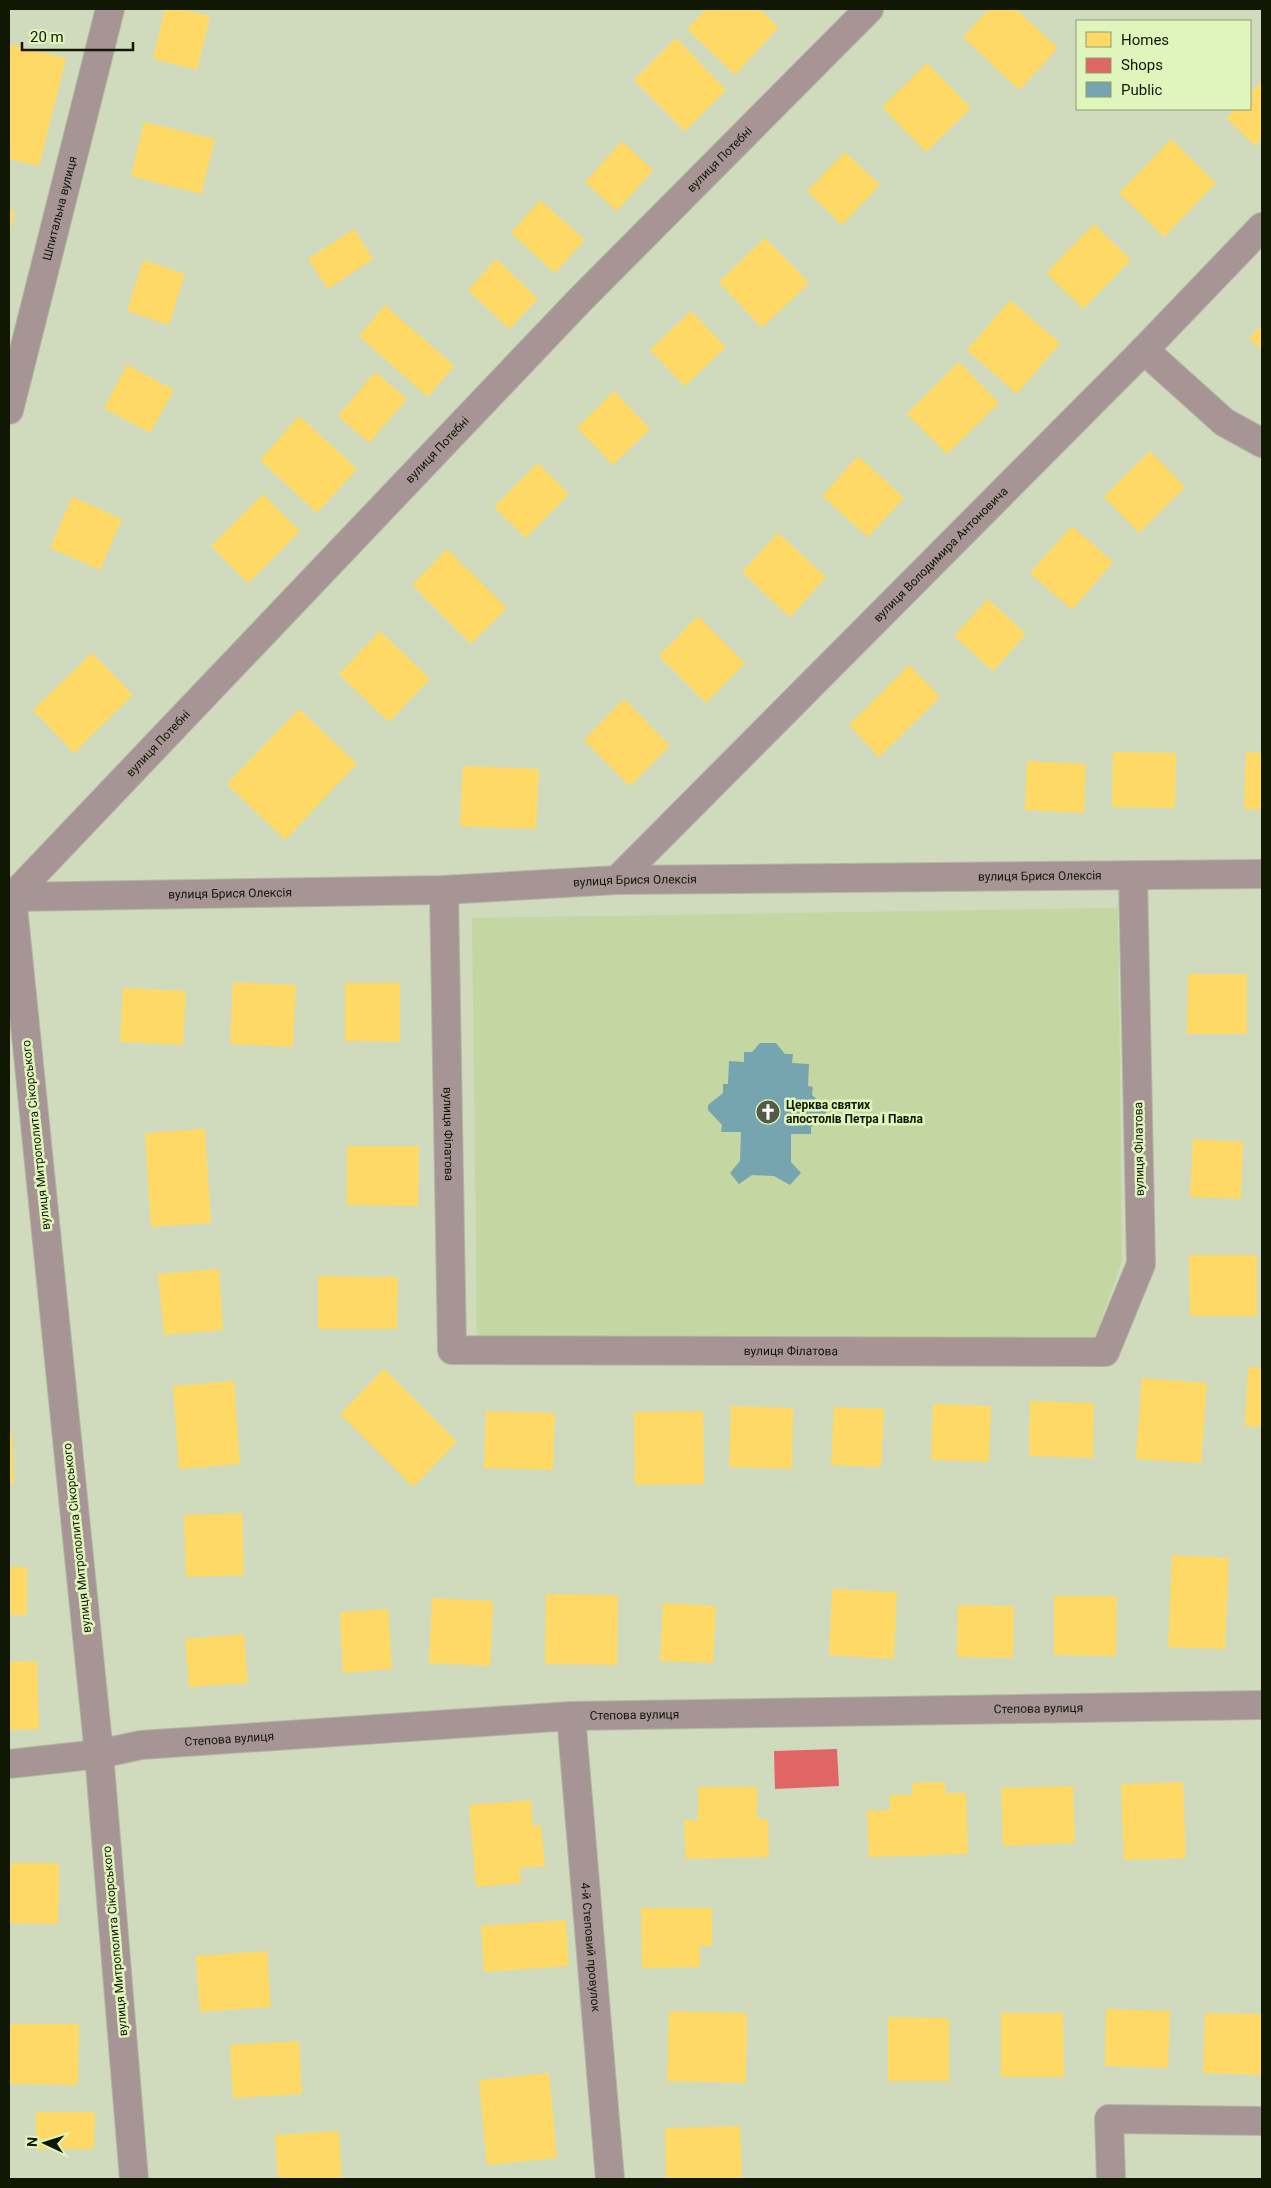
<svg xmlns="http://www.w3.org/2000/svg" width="1271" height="2188" viewBox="0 0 1271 2188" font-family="Roboto,sans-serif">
<rect width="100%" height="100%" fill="#d0dabc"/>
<polygon fill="#c4d6a2" points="1118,908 1122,1261 1094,1340 477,1336 472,918"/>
<g fill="#ffd966">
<polygon points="165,9 179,9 210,16 197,70 153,59"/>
<polygon points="706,9 759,9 779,27 735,75 687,29"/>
<polygon points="989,9 1016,9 1058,48 1019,90 963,37"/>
<polygon points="676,38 726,90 685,131 634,80"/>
<polygon points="9,44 66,58 39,166 9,159"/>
<polygon points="927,63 971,108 926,152 882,107"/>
<polygon points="1262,81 1262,138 1255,146 1226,118 1235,109 1250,109 1250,93"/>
<polygon points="144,122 215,139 201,194 131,176"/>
<polygon points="1171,139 1216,183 1164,237 1119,193"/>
<polygon points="622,141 653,170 617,211 585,182"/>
<polygon points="845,152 880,185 842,225 807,191"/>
<polygon points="540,200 585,240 555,273 511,233"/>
<polygon points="9,210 15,211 10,234 9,234"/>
<polygon points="1094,224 1131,260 1083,309 1046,273"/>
<polygon points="354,229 373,259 328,289 308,259"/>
<polygon points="765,238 809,283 762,328 719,282"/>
<polygon points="496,259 538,299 509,329 468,290"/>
<polygon points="143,260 185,274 169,325 127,311"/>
<polygon points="1010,300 1060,343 1017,394 967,350"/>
<polygon points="385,305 454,366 428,397 359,336"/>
<polygon points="691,311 726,347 685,386 650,350"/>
<polygon points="1262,325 1262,351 1249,338"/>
<polygon points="959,362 999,403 947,454 907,414"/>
<polygon points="127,365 174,390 150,433 104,408"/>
<polygon points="375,372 407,399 369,443 338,416"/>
<polygon points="614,391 650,429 613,465 577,428"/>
<polygon points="299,416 357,469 317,513 260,460"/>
<polygon points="1150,451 1185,487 1139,533 1104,497"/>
<polygon points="858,456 904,498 868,537 822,496"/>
<polygon points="538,463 569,494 526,538 494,507"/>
<polygon points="263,494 300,531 248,583 211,546"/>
<polygon points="72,497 122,519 100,570 50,548"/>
<polygon points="1072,526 1113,562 1072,610 1030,573"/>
<polygon points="778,533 826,577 790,617 742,572"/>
<polygon points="447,549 507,608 471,644 412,585"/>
<polygon points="988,599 1026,634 993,671 954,636"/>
<polygon points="698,616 745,663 706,703 659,656"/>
<polygon points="380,631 430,679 389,722 339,674"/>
<polygon points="92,653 133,695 74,753 33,710"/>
<polygon points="909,665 940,697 879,757 849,725"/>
<polygon points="624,699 670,746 630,786 584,740"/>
<polygon points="299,709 357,764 285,840 227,784"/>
<polygon points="1113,752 1176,753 1175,808 1112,807"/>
<polygon points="1246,752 1262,753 1262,810 1244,809"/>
<polygon points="1027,761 1086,764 1084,813 1025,810"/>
<polygon points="463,766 539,769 536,829 460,826"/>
<polygon points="1188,974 1247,974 1247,1034 1187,1034"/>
<polygon points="233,982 296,985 293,1047 230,1044"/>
<polygon points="345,983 400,983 400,1042 345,1041"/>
<polygon points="123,988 186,991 183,1045 120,1042"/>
<polygon points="205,1129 211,1223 151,1227 145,1133"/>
<polygon points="1193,1139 1243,1142 1241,1199 1190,1197"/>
<polygon points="347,1146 419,1146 418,1206 347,1205"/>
<polygon points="1189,1255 1257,1255 1257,1316 1190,1316"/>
<polygon points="219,1269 223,1330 164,1335 158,1274"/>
<polygon points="318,1276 398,1277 397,1329 318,1329"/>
<polygon points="1248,1367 1262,1368 1262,1427 1245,1426"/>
<polygon points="384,1369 457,1442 413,1487 340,1414"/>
<polygon points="1142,1378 1207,1383 1201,1463 1136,1459"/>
<polygon points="234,1381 240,1464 179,1469 173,1386"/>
<polygon points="1030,1401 1094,1403 1093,1458 1029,1456"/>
<polygon points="933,1404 991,1406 989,1462 931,1460"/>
<polygon points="731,1406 793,1408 792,1469 729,1467"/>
<polygon points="834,1407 884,1409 881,1467 831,1465"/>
<polygon points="486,1411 555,1413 553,1470 484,1468"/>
<polygon points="703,1411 704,1484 635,1485 634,1412"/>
<polygon points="9,1432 12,1432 14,1484 9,1484"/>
<polygon points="242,1513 244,1575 186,1577 184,1515"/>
<polygon points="1172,1555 1229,1558 1225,1649 1168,1647"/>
<rect x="9" y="1567" width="18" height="48"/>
<polygon points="832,1589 897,1592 894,1659 829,1655"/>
<polygon points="546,1594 618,1595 617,1665 545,1664"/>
<polygon points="1054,1596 1117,1596 1116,1656 1054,1655"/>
<polygon points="432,1598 493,1601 490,1666 429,1663"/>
<polygon points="663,1603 716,1606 713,1663 660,1661"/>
<polygon points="958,1605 1014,1606 1013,1658 957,1657"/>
<polygon points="388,1609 392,1669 343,1673 340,1612"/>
<polygon points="244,1634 248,1683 189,1687 185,1639"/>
<polygon points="37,1661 39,1729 9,1730 9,1662"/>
<polygon points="945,1782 945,1793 966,1793 968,1854 869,1857 867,1811 890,1810 890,1795 913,1795 912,1783"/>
<polygon points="1183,1782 1186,1858 1124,1860 1121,1784"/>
<polygon points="1073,1786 1075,1843 1003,1846 1001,1788"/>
<polygon points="698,1787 757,1787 757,1819 768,1819 769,1857 686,1859 684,1820 698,1820"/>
<polygon points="531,1800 533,1826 541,1825 545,1866 520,1868 521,1883 476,1887 469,1805"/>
<polygon points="9,1863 59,1863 58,1924 9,1923"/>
<polygon points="641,1908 712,1908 712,1946 700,1946 700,1967 642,1968"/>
<polygon points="566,1920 569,1966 484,1972 481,1926"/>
<polygon points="267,1951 271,2007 200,2012 196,1956"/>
<polygon points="1106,2009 1170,2011 1168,2068 1105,2066"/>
<polygon points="669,2011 747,2013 746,2083 667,2081"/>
<polygon points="1001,2013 1063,2013 1064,2077 1001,2077"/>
<polygon points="1205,2013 1262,2014 1262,2075 1203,2073"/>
<polygon points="888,2017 949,2018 949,2081 888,2081"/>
<polygon points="9,2024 79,2024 78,2085 9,2084"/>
<polygon points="299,2041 302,2094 233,2098 230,2045"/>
<polygon points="549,2073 557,2158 487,2165 479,2080"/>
<polygon points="36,2112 95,2112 94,2149 36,2149"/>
<polygon points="740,2126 742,2179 666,2179 665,2128"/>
<polygon points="339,2131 342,2179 278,2179 275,2135"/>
</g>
<polygon fill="#e06666" points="837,1749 839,1786 775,1789 774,1751"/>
<polygon fill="#76a5af" points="760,1043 776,1043 785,1054 793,1054 792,1063 809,1064 808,1086 813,1087 812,1095 826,1108 826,1114 811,1127 811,1134 791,1134 791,1162 801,1173 790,1185 774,1176 752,1175 739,1184 730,1173 740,1161 741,1132 721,1132 722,1125 708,1110 708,1105 723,1093 723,1084 728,1084 729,1061 744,1062 744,1052 752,1052"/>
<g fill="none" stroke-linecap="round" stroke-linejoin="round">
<defs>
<g id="minor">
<polyline points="1144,350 1224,422 1262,443"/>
<path id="s1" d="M9,410L110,9"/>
<path id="s2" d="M617,880L1144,350L1262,227"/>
<path id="s3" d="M444,890L452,1350L1105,1352L1141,1264L1133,876"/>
<path id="s4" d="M571,1716L610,2179"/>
<path id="s5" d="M9,1764L99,1754L141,1745L571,1716L1262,1705"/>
<path id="s6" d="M134,2179L99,1754L12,897L444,890L617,880L1262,874"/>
<polyline points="1111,2179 1109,2119 1262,2121"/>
</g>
<g id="tertiary">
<path id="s7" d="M9,897H12L579,301L869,9"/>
</g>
</defs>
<use href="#minor" stroke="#b0b8a1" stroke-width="30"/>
<use href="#tertiary" stroke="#b0b8a1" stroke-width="30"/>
<use href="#minor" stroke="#a79596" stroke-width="28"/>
<use href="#tertiary" stroke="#a79596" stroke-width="28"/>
</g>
<defs>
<symbol id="church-disc" viewBox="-11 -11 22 22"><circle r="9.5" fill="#535b44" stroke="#e0f5bc"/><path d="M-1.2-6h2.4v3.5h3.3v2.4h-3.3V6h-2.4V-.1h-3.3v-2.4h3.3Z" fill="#fff"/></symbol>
</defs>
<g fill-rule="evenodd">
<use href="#church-disc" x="754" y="1098" width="28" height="28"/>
</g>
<g text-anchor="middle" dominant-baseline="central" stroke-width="5" stroke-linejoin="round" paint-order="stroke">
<g font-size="12" fill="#101703" stroke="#e0f5bc">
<text stroke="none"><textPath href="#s7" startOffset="1025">вулиця Потебні</textPath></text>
<text stroke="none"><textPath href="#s1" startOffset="208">Шпитальна вулиця</textPath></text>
<text stroke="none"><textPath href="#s7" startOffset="620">вулиця Потебні</textPath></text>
<text stroke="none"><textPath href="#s2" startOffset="459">вулиця Володимира Антоновича</textPath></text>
<text stroke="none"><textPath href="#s7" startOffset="215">вулиця Потебні</textPath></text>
<text stroke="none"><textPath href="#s6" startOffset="2316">вулиця Брися Олексія</textPath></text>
<text stroke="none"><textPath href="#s6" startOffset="1911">вулиця Брися Олексія</textPath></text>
<text stroke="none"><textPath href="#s6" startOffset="1506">вулиця Брися Олексія</textPath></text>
<text stroke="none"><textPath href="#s3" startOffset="244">вулиця Філатова</textPath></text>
<text transform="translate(36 1135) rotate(-96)">вулиця Митрополита Сікорського</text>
<text transform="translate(1139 1149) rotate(-91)">вулиця Філатова</text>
<text stroke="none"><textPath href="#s3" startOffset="799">вулиця Філатова</textPath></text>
<text transform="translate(77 1538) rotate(-96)">вулиця Митрополита Сікорського</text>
<text stroke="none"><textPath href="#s5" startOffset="1032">Степова вулиця</textPath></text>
<text stroke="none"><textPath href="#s5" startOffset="628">Степова вулиця</textPath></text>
<text stroke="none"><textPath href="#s5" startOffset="222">Степова вулиця</textPath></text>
<text transform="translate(115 1941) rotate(-95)">вулиця Митрополита Сікорського</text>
<text stroke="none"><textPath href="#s4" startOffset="232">4-й Степовий провулок</textPath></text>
</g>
<g font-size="12" font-weight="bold" fill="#101703" stroke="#e0f5bc" text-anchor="start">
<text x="786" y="1105">Церква святих<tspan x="786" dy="14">апостолів Петра і Павла</tspan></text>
</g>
</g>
<rect width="1271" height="2188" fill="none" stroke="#101703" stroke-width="20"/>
<rect x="1076" y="20" width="175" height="90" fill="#e0f5bc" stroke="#8d9c72"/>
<rect x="1086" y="32" width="25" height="15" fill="#ffd966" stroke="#8d9c72"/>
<text x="1121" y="45" font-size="15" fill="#101703">Homes</text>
<rect x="1086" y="58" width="25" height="15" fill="#e06666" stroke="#8d9c72"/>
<text x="1121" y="70" font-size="15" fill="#101703">Shops</text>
<rect x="1086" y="82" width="25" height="15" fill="#76a5af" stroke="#8d9c72"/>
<text x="1121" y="95" font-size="15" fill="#101703">Public</text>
<g transform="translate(45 2143) rotate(274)" stroke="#e0f5bc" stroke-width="4" paint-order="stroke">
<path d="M0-4L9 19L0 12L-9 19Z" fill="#101703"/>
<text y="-8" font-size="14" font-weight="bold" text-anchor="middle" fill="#101703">N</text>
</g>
<path d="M22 42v8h111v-8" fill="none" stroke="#101703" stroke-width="2.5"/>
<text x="30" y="42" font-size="15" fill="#101703" stroke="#e0f5bc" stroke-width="4" paint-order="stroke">20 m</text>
</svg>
